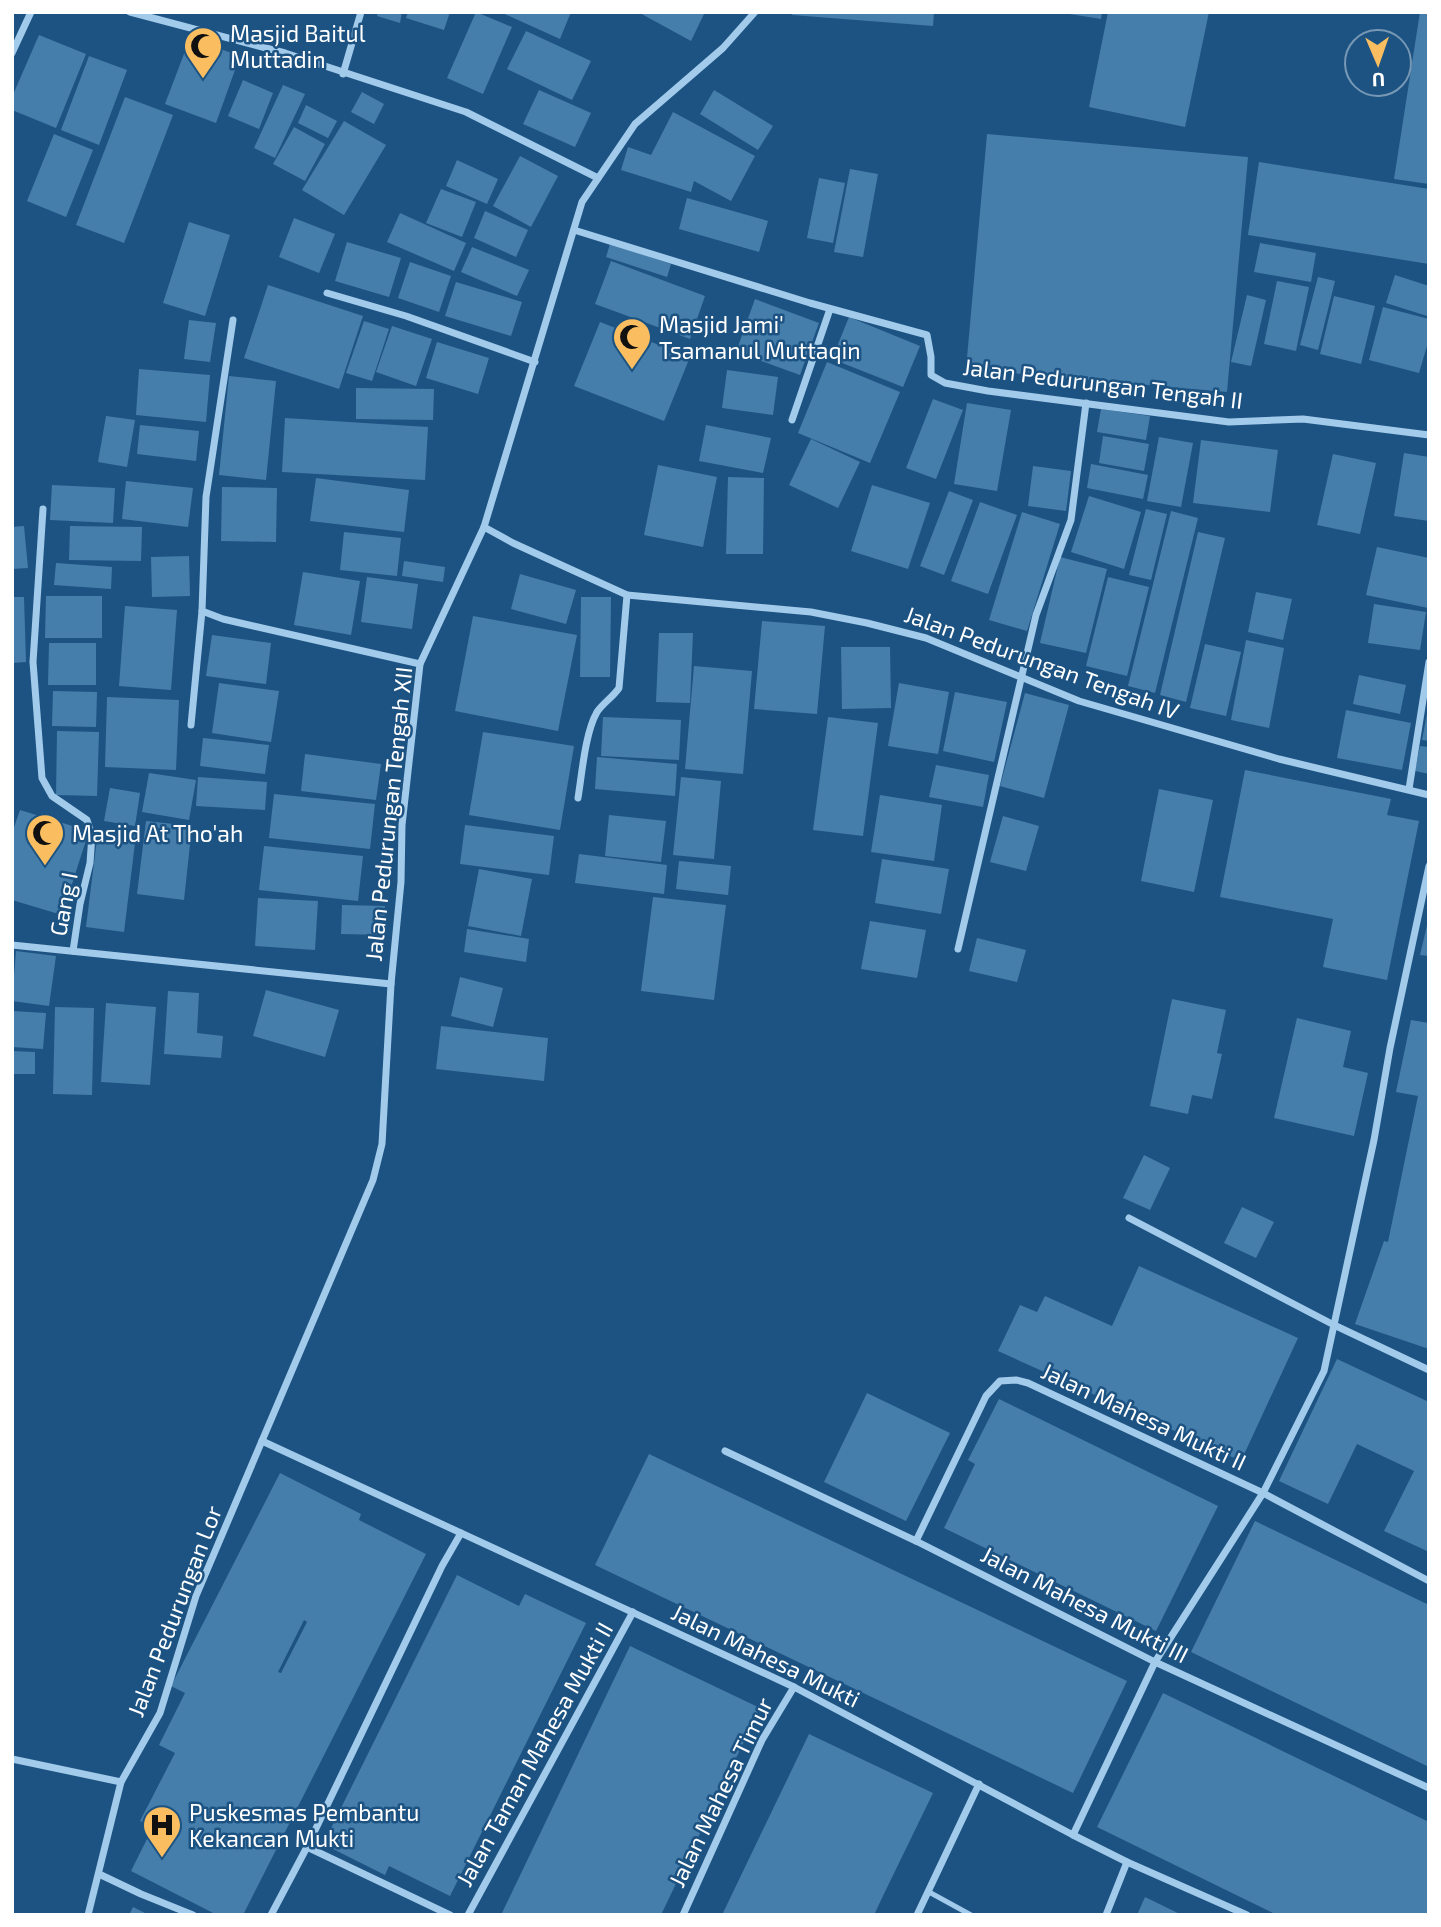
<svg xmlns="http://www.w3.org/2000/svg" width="1441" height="1927" viewBox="0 0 1441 1927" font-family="'Exo 2',sans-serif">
<rect width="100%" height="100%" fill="#1d5382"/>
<g fill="#457dab" fill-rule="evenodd">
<polygon points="378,12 402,12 400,23 377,16"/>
<polygon points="408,12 450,12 444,30 406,18"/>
<polygon points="476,12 512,27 483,94 447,78"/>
<polygon points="500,12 571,12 560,39"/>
<polygon points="638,12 705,12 691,41"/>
<polygon points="792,12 934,12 933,26 792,15"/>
<polygon points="1057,12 1102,12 1101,19"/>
<polygon points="1108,12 1209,12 1185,127 1089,107"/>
<polygon points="1420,12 1429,12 1429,184 1394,179"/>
<polygon points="526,31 591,61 572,100 507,69"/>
<polygon points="39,35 86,54 56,128 12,110 12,97"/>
<polygon points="190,38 240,56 216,123 165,104"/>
<polygon points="89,56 127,70 99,145 61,130"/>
<polygon points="243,80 273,93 259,129 228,116"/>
<polygon points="283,85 305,94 275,158 254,148"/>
<polygon points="539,90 591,113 575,147 523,124"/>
<polygon points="714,90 773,126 758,150 700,114"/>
<polygon points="362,92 384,104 374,124 351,112"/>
<polygon points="125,97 173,115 124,243 76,225"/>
<polygon points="306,105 337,121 328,138 298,123"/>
<polygon points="673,112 755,156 731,201 694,181 691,192 621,170 628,147 651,155"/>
<polygon points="344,121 386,145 344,215 302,190"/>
<polygon points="294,127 325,144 305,181 273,164"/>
<polygon points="54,134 93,150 66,217 27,201"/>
<polygon points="987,134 1248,157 1227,392 966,369"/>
<polygon points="520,156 558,176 531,227 493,206"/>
<polygon points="457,160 498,179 487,204 446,186"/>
<polygon points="1259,162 1429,189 1429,264 1248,235"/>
<polygon points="850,169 878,174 863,257 834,252"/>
<polygon points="819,178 845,183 833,243 807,238"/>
<polygon points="441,189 476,202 462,237 426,223"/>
<polygon points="687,198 768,221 759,252 679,229"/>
<polygon points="485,211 528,230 516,257 474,238"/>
<polygon points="400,213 466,243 454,271 387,242"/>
<polygon points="294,218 335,234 319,273 279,257"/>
<polygon points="189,222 230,235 205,316 163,303"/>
<polygon points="347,242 401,258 389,297 335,281"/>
<polygon points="1260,243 1316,253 1311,282 1254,272"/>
<polygon points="610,244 671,264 667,277 606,257"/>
<polygon points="472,247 529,270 517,296 461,272"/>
<polygon points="611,261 705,296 690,339 595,304"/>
<polygon points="410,262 451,276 439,312 398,298"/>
<polygon points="1395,275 1429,286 1427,316 1386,303"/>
<polygon points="1318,277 1335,281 1318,350 1300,345"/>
<polygon points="1277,281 1309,287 1296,351 1264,344"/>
<polygon points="456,282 522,302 511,336 445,316"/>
<polygon points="268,285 363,316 339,389 244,358"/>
<polygon points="1247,295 1266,300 1251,366 1231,362"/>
<polygon points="1334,296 1375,306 1361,364 1320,354"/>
<polygon points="755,299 819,323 800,375 736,352"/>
<polygon points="1383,307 1429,319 1429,339 1419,373 1369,360"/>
<polygon points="849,317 920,346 903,387 832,359"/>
<polygon points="189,320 216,323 210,362 184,359"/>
<polygon points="364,321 389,329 372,381 346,373"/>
<polygon points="600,322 690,357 664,421 574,386"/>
<polygon points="392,326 432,339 416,386 376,372"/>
<polygon points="437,342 489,358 478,394 426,378"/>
<polygon points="827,362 900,392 870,463 798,433"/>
<polygon points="139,369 210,375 206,422 136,415"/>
<polygon points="727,370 778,377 773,415 722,408"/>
<polygon points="229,376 276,381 266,480 219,475"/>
<polygon points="356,388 434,389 433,420 356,419"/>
<polygon points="933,399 963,410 936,479 906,468"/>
<polygon points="967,403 1011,410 997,491 954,484"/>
<polygon points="1101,409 1150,416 1146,440 1097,432"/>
<polygon points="106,416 135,420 127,467 98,462"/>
<polygon points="285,418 428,427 425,480 282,472"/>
<polygon points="140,425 199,431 196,461 137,454"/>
<polygon points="706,425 771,438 763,473 699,461"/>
<polygon points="1103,436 1149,444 1144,471 1099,463"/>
<polygon points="1159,437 1193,443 1181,507 1147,501"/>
<polygon points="811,439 860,462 838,508 789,485"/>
<polygon points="1201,440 1278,450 1270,512 1193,503"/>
<polygon points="1404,453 1429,457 1429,521 1394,516"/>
<polygon points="1333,454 1376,463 1360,534 1317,525"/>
<polygon points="1091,464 1148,475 1143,499 1087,488"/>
<polygon points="658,465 717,477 703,547 644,535"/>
<polygon points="1033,466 1071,471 1066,511 1028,506"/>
<polygon points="728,477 764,478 763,554 726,554"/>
<polygon points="316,478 409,490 404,532 310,521"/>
<polygon points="126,481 193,488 188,527 122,519"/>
<polygon points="52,485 115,488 113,523 50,520"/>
<polygon points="872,485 930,503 908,569 851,551"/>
<polygon points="222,487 277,488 276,542 221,541"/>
<polygon points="949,491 973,500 944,575 920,566"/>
<polygon points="1089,496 1141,512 1124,569 1071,552"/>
<polygon points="980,502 1017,515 988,594 951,581"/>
<polygon points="1146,509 1167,514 1151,580 1129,575"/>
<polygon points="1171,511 1198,518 1155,693 1128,686"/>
<polygon points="1022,512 1060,524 1027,631 989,620"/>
<polygon points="24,526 28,568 12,569 12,527"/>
<polygon points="70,526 142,527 141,561 69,560"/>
<polygon points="344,532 401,538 397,576 340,570"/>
<polygon points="1198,532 1225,538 1186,702 1160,695"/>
<polygon points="1377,547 1429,558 1428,608 1366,595"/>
<polygon points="189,556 190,596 152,597 151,557"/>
<polygon points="1060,557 1107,569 1086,653 1040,643"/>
<polygon points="404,561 445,567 443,582 402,576"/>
<polygon points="56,563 112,567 111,589 54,585"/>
<polygon points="303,572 360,581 351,635 294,625"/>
<polygon points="520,574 576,590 566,624 511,609"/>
<polygon points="367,577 418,584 412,629 361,622"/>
<polygon points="1108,577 1149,587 1127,676 1086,666"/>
<polygon points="1256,592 1292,599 1283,640 1248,632"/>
<polygon points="46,596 102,596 102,638 45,638"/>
<polygon points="12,597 24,597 26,662 12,663"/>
<polygon points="581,597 611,597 610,677 580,677"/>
<polygon points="1374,604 1426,612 1420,650 1368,643"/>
<polygon points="125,606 177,610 171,690 119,686"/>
<polygon points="473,616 577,635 558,731 455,711"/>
<polygon points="762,621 825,626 817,714 754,709"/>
<polygon points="659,633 693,633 690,703 656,702"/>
<polygon points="212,635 271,643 266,684 206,676"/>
<polygon points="1246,640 1284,648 1269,728 1231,720"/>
<polygon points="49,643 96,643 96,685 48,685"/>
<polygon points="1205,644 1241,652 1226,716 1190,708"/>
<polygon points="841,647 890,647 891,708 842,709"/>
<polygon points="694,666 752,671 743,774 685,769"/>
<polygon points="1359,675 1406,685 1400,714 1353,704"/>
<polygon points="219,683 279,691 271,742 212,733"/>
<polygon points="899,683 949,692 938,754 888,746"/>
<polygon points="53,691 97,692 96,727 52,726"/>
<polygon points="955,692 1007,702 994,762 943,751"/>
<polygon points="1025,693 1069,705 1044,798 1000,786"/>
<polygon points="107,697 179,700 176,770 105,767"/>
<polygon points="1346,710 1411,723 1402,770 1337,758"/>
<polygon points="1427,714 1429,714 1429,741 1422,740"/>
<polygon points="603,717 681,720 679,760 601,756"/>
<polygon points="828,717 878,723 863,836 813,830"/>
<polygon points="57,731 99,732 97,796 56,795"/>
<polygon points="483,732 574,746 560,830 469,815"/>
<polygon points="203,738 269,745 265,774 200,766"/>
<polygon points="1420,746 1429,747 1429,774 1415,771"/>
<polygon points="305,754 381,764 376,800 301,791"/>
<polygon points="597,757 677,764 675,796 595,789"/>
<polygon points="936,765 989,775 983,807 929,797"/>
<polygon points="1245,770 1391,799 1387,815 1419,821 1387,980 1323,967 1333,919 1220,897"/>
<polygon points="149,773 196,780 189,820 142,812"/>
<polygon points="198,777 267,782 265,810 196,806"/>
<polygon points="681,777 721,781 714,859 673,855"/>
<polygon points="110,788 140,793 135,826 104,821"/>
<polygon points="1159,789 1213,800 1194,892 1141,881"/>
<polygon points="274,794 375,804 370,849 269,838"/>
<polygon points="880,795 942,805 934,861 871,852"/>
<polygon points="20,810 89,831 62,915 12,900 12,833"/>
<polygon points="609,815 666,821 661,862 605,856"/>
<polygon points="1003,816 1039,826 1026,871 990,862"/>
<polygon points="146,821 192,826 184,900 137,894"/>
<polygon points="465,825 554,836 549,875 460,864"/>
<polygon points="98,831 136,835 124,932 86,927"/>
<polygon points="264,846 363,856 358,901 259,890"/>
<polygon points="579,854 667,865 664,894 575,883"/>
<polygon points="882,859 949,869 941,914 875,903"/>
<polygon points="679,861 731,866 728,895 676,889"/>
<polygon points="479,869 532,879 521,936 468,926"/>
<polygon points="653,897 726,905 714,1000 641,991"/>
<polygon points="258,898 318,901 315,950 255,946"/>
<polygon points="342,905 385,906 384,935 341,934"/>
<polygon points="870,921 926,930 917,978 861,969"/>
<polygon points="1428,921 1429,956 1420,955"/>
<polygon points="467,929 529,939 526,962 464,952"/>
<polygon points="977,938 1026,950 1017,982 969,971"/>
<polygon points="16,951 56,956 49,1006 12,1001"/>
<polygon points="460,977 503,988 493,1027 451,1016"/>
<polygon points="266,990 339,1010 325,1057 253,1036"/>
<polygon points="168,991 199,993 197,1033 223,1036 221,1058 164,1054"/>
<polygon points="1172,999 1226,1010 1217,1053 1222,1054 1212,1099 1192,1095 1188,1114 1150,1106"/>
<polygon points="106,1003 156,1007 150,1085 101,1082"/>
<polygon points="55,1007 94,1008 92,1095 53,1094"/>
<polygon points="12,1011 46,1013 43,1049 12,1047"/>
<polygon points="1297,1018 1351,1031 1343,1067 1368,1073 1354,1136 1274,1118"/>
<polygon points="1411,1020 1429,1023 1429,1349 1355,1324 1384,1241 1388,1242 1418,1096 1396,1092"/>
<polygon points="441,1026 548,1038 544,1081 436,1069"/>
<polygon points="12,1051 35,1052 35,1074 12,1074"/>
<polygon points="1144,1155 1170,1168 1150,1210 1123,1198"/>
<polygon points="1242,1207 1274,1222 1256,1258 1224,1243"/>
<polygon points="1139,1266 1298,1338 1241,1461 998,1351 1020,1305 1037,1312 1045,1296 1112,1326"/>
<polygon points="1337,1359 1429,1402 1429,1552 1384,1531 1414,1471 1357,1444 1328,1504 1279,1481"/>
<polygon points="867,1393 950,1433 906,1521 824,1482"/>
<polygon points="999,1399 1218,1506 1156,1631 944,1528 975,1464 968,1460"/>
<polygon points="649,1454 1127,1681 1073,1793 595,1565"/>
<path d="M280,1473L361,1514L359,1520L426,1554L243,1915H217L131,1871L153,1827L140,1821L175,1753L159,1745L185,1693L171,1686ZM304,1620L307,1622L281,1673L278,1672Z"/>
<polygon points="1255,1521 1429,1605 1429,1767 1191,1652"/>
<polygon points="457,1575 519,1606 525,1594 586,1623 450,1896 389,1866 385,1875 323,1844"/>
<polygon points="630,1646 760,1708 661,1915 501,1915"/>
<polygon points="1163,1693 1429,1822 1429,1915 1277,1915 1097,1827"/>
<polygon points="809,1734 933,1793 882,1898 874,1915 722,1915"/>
<polygon points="1145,1897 1182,1915 1137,1915"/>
<polygon points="133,1907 149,1915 129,1915"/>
</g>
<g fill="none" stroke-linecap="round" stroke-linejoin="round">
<polyline stroke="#a2caea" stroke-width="5" points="929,1892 971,1915"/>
<g stroke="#a2caea" stroke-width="7">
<polyline points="130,12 285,53 466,112 598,178"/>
<polyline points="12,53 31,12"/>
<polyline points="343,74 361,12"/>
<polyline points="574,230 810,303 927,335 931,357 931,375 945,383 988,391 1229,422 1303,419 1429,435"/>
<polyline points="327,293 406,316 535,362"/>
<polyline points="233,320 206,497 202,611 223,619 420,664"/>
<polyline points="792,420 830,309"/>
<polyline points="43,509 33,662 42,778 52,796 87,820 92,835 90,863 80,904 73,951"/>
<polyline points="484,527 513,543 627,595 811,612 867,623 926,638 1079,701 1279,759 1429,795"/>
<polyline points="191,725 202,611"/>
<polyline points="1409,789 1429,662"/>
<path d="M578,798C582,774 585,733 597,712C603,703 613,697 619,688L627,595"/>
<polyline points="12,945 391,984"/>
<polyline points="958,949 1036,615 1071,520 1086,403"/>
<polyline points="1129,1218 1334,1325 1429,1370"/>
<polyline points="262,1441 794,1687 1073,1835 1127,1862 1247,1915"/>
<polyline points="725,1451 916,1541 1155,1662 1429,1788"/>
<polyline points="916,1541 986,1396 1000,1381 1016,1380 1028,1383 1263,1493 1429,1581"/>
<polyline points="12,1759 121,1782"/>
<polyline points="1073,1835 1155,1662 1263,1493 1324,1371 1374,1140 1390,1048 1429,866"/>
<polyline points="307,1847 450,1915"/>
<polyline points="99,1874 141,1894 193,1915"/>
<polyline points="88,1915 121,1782 160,1713 196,1596 373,1180 382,1144 391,984 401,882 402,825 420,664 484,527 582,202 635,124 723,48 755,12"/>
<polyline points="271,1915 307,1847 442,1566 461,1533"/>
<polyline points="468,1915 633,1612"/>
<polyline points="683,1915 762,1740 794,1687"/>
<polyline points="917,1915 979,1784"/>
<polyline points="1106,1915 1127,1862"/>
</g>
</g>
<defs>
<symbol id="mosque-pin" viewBox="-11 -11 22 30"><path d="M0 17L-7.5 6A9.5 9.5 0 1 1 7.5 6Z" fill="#fabe60" stroke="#1d5382"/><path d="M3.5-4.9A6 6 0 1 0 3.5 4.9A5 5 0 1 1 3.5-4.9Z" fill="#111"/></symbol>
<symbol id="hospital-pin" viewBox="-11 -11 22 30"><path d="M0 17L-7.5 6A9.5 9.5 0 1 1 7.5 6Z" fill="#fabe60" stroke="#1d5382"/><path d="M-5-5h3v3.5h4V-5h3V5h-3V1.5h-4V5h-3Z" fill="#111"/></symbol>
</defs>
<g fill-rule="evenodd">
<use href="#mosque-pin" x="181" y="24" width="44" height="60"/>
<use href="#mosque-pin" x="610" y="315" width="44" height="60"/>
<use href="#mosque-pin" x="23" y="811" width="44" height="60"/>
<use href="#hospital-pin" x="140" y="1803" width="44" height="60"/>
</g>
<g text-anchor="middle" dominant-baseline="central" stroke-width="5" stroke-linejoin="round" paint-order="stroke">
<g font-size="23" fill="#fff" stroke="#1d5382" text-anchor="start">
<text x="230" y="33">Masjid Baitul<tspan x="230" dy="26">Muttadin</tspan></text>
<text x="659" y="324">Masjid Jami'<tspan x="659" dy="26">Tsamanul Muttaqin</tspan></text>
<text x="72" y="833">Masjid At Tho'ah</text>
<text x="189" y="1812">Puskesmas Pembantu<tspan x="189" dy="26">Kekancan Mukti</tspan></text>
</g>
<g font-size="23" fill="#fff" stroke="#1d5382">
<text transform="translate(1103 383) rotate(7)">Jalan Pedurungan Tengah II</text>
<text transform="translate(1042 662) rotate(20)">Jalan Pedurungan Tengah IV</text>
<text transform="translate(388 814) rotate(-84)">Jalan Pedurungan Tengah XII</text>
<text transform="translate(63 904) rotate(-79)">Gang I</text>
<text transform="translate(1144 1416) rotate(25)">Jalan Mahesa Mukti II</text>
<text transform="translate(1085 1604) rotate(27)">Jalan Mahesa Mukti III</text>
<text transform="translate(174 1611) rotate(-69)">Jalan Pedurungan Lor</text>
<text transform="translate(766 1655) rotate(26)">Jalan Mahesa Mukti</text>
<text transform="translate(534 1754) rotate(-61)">Jalan Taman Mahesa Mukti II</text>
<text transform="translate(720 1792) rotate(-64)">Jalan Mahesa Timur</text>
</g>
</g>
<rect width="1441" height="1927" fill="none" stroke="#ffffff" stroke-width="28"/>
<g transform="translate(1378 63) rotate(178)"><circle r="33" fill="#1d5382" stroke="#7798b4" stroke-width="2"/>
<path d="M0-5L12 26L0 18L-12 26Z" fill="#fabe60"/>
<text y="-10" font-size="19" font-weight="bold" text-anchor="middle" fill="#ffffff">U</text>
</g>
</svg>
